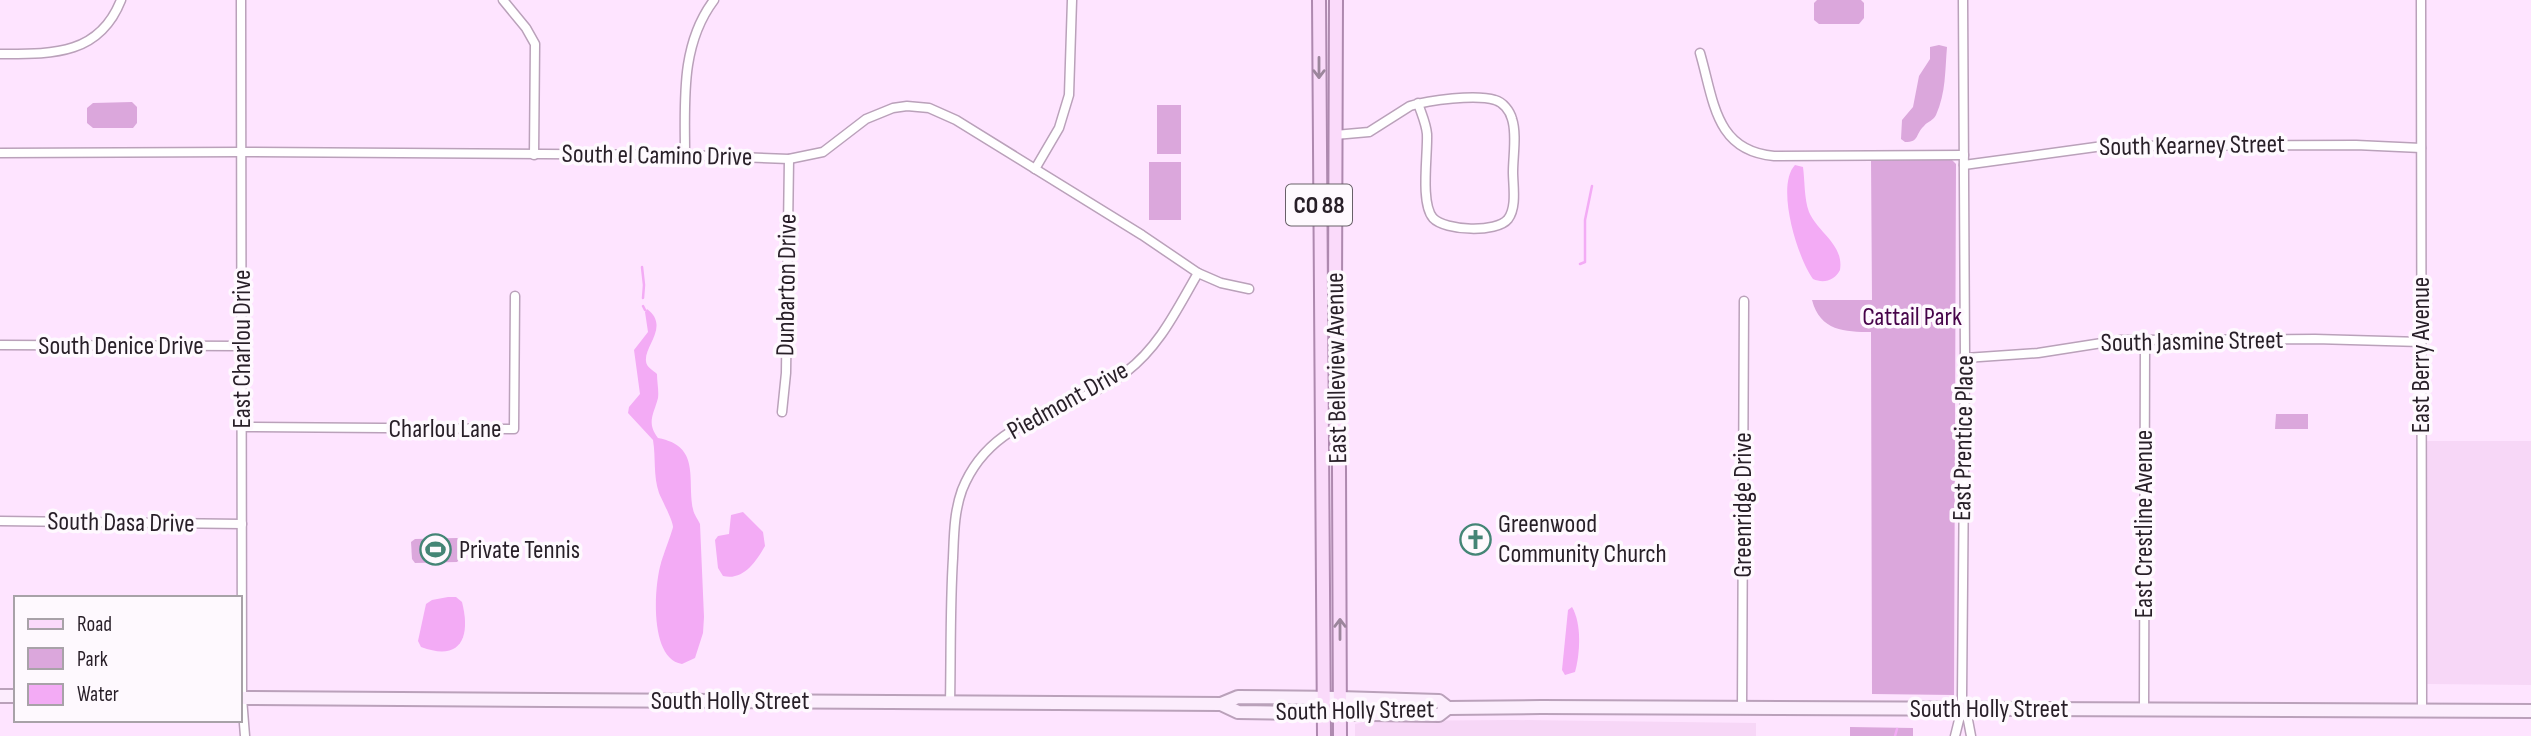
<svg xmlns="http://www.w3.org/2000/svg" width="2531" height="736" viewBox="0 0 2531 736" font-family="'Sofia Sans Condensed',sans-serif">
<rect width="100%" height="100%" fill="#fee4ff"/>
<g fill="#f7d7f7">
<polygon points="2426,441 2531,441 2531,685 2426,684"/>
<polygon points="1514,720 1756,723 1756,736 1355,736 1355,724 1368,721"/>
</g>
<g fill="#dba7dc">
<polygon points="1817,0 1861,0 1864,3 1864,18 1859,24 1819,24 1814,20 1814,3"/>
<path d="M1939,45L1947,47C1945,70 1946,93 1936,115C1933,121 1928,121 1924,126C1915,134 1920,142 1905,142L1901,139L1902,120L1913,107L1919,76L1930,59V47Z"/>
<polygon points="132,102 137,107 137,123 133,128 93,128 87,123 87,108 93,103"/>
<rect x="1157" y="105" width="24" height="49"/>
<path d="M1871,159L1952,160L1956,164L1954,695L1872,694L1871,332C1845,332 1820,331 1812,300H1872Z"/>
<rect x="1149" y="162" width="32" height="58"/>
<polygon points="2276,414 2308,414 2308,429 2275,429"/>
<polygon points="457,538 461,541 461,558 457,562 415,563 412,559 411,542 415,539"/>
<polygon points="1850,727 1913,728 1913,736 1850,736"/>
</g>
<g fill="#f3abf5">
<path d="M1795,165L1803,167C1805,182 1804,198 1809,212C1818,233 1844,244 1840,270C1835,280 1824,284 1813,279C1798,259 1775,186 1795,165Z"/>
<path d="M647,309C670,326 644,346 646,361C646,367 653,370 657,374C657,382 659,391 658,398C654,414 646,422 658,438C701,446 687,479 693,509C694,515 698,519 700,524L704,617L703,633L695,658L682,664C649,659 654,586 661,563C663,556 672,532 673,527C673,521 662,500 659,493C653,475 656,458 653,440L628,413L629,407L640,394L634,350L648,332L645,312Z"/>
<path d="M743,512L763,532L765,546C756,562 743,581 723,576L718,568L715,540L718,536L729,534L731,515Z"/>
<path d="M448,597H456L462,602C471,637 461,662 421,647L418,641L426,604L432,600Z"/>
<path d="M1572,607C1582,624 1580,654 1575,672L1565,675L1562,670L1568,610Z"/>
</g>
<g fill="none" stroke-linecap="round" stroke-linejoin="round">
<g stroke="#f3abf5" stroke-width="2.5">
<polyline points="1580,264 1585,262 1585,220 1592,186"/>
<polyline points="642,267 644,285 643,298"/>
<polyline points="643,306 645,310"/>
<polyline points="1895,736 1897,729"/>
</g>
<defs>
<g id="street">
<polyline points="241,0 242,698 245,736"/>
<polyline points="503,0 526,28 535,44 534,155"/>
<polyline points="2421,0 2422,711"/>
<path d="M1700,53C1714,101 1715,151 1774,156L1964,155"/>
<path d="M0,54C51,54 99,56 121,0"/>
<path d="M1335,135L1369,132L1410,106C1429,100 1476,94 1495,100C1503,102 1510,111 1512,119C1517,134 1513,156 1513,172C1513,186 1517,207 1508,219C1497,233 1445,231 1433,218C1420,203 1428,154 1427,134C1426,123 1421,113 1418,103"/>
<polyline points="0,153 242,152 685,155 789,159 823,152 866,119 893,108 907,106 929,108 956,120 1142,235 1198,273 1221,283 1249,289"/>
<path d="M685,155C685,101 680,45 714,0"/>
<polyline points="1964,165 2103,146 2356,145 2421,148"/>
<polyline points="1035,169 1059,128 1069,95 1072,0"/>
<polyline points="0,345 242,346"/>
<polyline points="1965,358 2038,353 2121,340 2315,339 2421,342"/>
<polyline points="782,412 786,373 789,159"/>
<polyline points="242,427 514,429 515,296"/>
<polyline points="0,521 242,524"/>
<path d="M950,703C951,655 950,606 953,558C954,535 954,512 962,490C992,414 1069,415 1126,372C1160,346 1177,309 1198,273"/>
<polyline points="1742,708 1744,301"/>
<polyline points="1962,708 1968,720 1971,736"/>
<polyline points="2144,709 2145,339"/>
<polyline points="1955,736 1962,708 1962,696 1965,358 1963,0"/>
</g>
<g id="secondary">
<polyline points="0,696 16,696"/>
<polyline points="240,698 1221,704 1238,697 1340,698 1439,701 1448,708"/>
<polyline points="1221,704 1238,712 1439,715 1448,708 1541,707 2531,711"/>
</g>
<g id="primary">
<path d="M1319,0C1319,245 1324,491 1324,736"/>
<polyline points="1336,0 1335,294 1339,469 1340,736"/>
</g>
</defs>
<use href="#street" stroke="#baa1ba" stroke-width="11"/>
<use href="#secondary" stroke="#baa1ba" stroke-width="16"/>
<use href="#primary" stroke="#ae89af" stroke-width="16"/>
<use href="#street" stroke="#fff" stroke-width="8"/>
<use href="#secondary" stroke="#fcedfd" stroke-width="12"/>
<use href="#primary" stroke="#fadafa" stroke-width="12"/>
</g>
<defs><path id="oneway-shaft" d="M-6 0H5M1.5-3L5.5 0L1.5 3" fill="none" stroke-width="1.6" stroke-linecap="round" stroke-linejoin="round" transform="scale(1.75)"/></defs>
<g stroke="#9c869c">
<use href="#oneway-shaft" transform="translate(1319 68) rotate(90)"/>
<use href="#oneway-shaft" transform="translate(1340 629) rotate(-90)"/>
</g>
<defs>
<symbol id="church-ring" viewBox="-11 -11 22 22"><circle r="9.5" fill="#fef9fe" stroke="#448576" stroke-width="1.5"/><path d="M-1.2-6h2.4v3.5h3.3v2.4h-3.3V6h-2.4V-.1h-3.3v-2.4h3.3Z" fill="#448576"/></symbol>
<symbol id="stadium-ring" viewBox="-11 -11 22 22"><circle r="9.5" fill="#fef9fe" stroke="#448576" stroke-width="1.5"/><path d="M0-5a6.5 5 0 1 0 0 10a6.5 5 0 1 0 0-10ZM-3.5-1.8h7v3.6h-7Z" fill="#448576"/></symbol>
</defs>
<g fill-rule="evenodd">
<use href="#church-ring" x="1458" y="522" width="35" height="35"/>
<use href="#stadium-ring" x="418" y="532" width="35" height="35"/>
</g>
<g text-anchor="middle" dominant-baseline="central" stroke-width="7" stroke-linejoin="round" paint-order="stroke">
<rect fill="#fef9fe" stroke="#686068" stroke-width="2" x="1286" y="184.5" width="66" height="41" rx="5"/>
<g font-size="24" font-weight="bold" fill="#281f28">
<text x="1319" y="205">CO 88</text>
</g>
<g font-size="26" fill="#281f28" stroke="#fef9fe">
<text transform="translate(2192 146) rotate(-1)">South Kearney Street</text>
<text transform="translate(657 156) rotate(1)">South el Camino Drive</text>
<text transform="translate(787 285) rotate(-89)">Dunbarton Drive</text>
<text transform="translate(2192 342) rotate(-1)">South Jasmine Street</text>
<text x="121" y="346">South Denice Drive</text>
<text transform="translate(242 349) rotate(-90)">East Charlou Drive</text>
<text transform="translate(2421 355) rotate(-90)">East Berry Avenue</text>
<text transform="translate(1337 368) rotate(-91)">East Belleview Avenue</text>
<text transform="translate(1068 401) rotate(-29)">Piedmont Drive</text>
<text x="445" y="429">Charlou Lane</text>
<text transform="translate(1964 438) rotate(-89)">East Prentice Place</text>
<text transform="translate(1743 505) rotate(-90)">Greenridge Drive</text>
<text transform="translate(121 523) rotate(1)">South Dasa Drive</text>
<text transform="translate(2144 524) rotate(-90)">East Crestline Avenue</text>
<text x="730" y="701">South Holly Street</text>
<text x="1989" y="709">South Holly Street</text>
<text transform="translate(1355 711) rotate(-1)">South Holly Street</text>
</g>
<g font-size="26" fill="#47044a" stroke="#fef9fe">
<text x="1912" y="317">Cattail Park</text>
</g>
<g font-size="26" fill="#281f28" stroke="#fef9fe" text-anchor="start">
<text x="1498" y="524">Greenwood<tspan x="1498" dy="30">Community Church</tspan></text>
<text x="459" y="550">Private Tennis</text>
</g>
</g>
<rect x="14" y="596" width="228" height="126" fill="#fef9fe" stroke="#a8a2a8" stroke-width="2"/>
<rect x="28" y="619" width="35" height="10" fill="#fadafa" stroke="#a8a2a8" stroke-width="2"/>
<text x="77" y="631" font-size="21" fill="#281f28">Road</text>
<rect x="28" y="648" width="35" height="21" fill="#dba7dc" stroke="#a8a2a8" stroke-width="2"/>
<text x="77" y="666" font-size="21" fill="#281f28">Park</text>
<rect x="28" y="684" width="35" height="21" fill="#f3abf5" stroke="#a8a2a8" stroke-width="2"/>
<text x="77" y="701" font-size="21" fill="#281f28">Water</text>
</svg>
